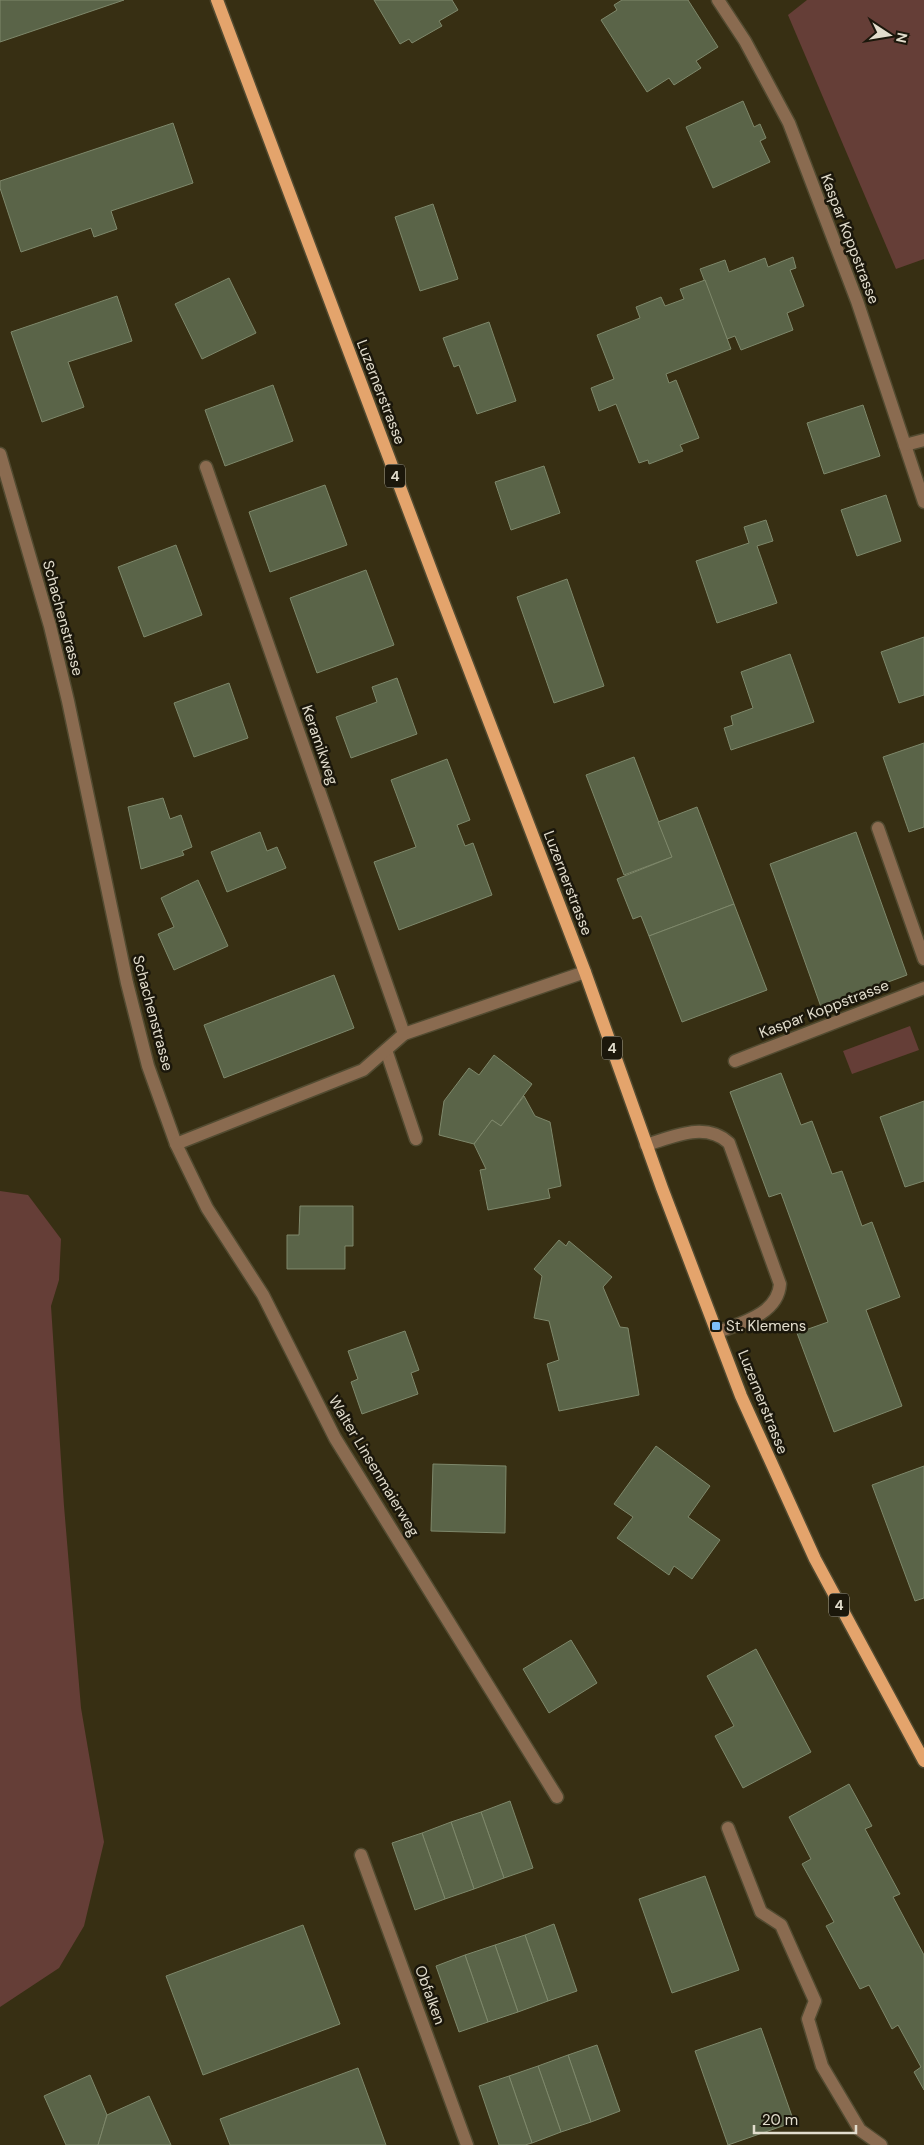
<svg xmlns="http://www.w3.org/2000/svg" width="924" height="2145" viewBox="0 0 924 2145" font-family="'DM Sans',sans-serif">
<rect width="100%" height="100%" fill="#372f13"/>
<g fill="#653e37">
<polygon points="807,0 924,0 924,259 896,269 788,15"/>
<polygon points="910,1026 919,1050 852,1074 843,1051"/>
<polygon points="0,1191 28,1195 61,1239 59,1280 51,1306 64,1506 81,1708 104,1842 84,1926 59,1968 0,2007"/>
</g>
<g fill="#5a6448" stroke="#7e886b">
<polygon points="0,0 124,0 0,42"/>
<polygon points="374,0 452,0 458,10 439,21 442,26 412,43 409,39 400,44"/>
<polygon points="622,0 688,0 718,47 696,61 701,68 674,85 669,78 647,92 601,20 617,10 614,5"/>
<polygon points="743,101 754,127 760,124 766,138 760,141 770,162 713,188 686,127"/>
<polygon points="173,123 193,183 111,211 117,229 94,237 91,228 21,252 0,188 0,181"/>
<polygon points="433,204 458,279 420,291 395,217"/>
<polygon points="793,257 796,268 790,270 804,306 787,313 793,330 741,350 735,336 727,339 700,269 725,260 729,272 765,258 768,267"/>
<polygon points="229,278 256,333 202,359 175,304"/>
<polygon points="705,280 731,349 666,374 669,383 676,380 699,438 680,445 683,451 649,464 648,460 639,463 616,404 599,411 591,388 614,379 597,335 640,318 636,307 661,297 665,306 684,299 680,289"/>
<polygon points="117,296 132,341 68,362 84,407 42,422 11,332"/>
<polygon points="489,322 516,401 477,414 459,365 454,367 443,338"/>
<polygon points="273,385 293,441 225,466 205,410"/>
<polygon points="863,405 880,456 824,474 807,423"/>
<polygon points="544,466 560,513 511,530 495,482"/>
<polygon points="325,485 347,545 270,572 249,512"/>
<polygon points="886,495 901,541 857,556 841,510"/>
<polygon points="766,520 773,541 757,546 777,603 717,623 696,561 749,543 744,527"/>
<polygon points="176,545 202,615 144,637 118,567"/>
<polygon points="366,570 394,645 317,673 290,598"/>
<polygon points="567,579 604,686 554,703 517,597"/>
<polygon points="924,637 924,695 899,703 881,652"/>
<polygon points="790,654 814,722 731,750 724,728 733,725 731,716 753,708 741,672"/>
<polygon points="397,678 417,734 351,758 336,717 377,702 372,687"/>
<polygon points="229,683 248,738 194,757 174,703"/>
<polygon points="924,743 924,827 909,832 883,757"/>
<polygon points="634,757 672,857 624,875 586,775"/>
<polygon points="447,759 470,820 457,825 465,846 473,843 492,895 399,930 374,862 416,847 391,780"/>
<polygon points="163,798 170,819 181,815 192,847 182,851 184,855 141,869 128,807"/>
<polygon points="697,807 734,904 649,936 641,916 633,919 617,879 672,857 658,822"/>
<polygon points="260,832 267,851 277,847 286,868 227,892 211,852"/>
<polygon points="856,832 907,975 821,1007 770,864"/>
<polygon points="198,880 228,946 174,970 158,934 174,927 161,898"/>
<polygon points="734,904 767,990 682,1022 649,936"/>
<polygon points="334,975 354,1028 224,1078 204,1025"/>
<polygon points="494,1055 532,1084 501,1126 492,1120 474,1144 439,1135 444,1101 469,1068 479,1075"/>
<polygon points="781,1073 801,1125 812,1121 832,1174 842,1171 862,1226 872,1222 900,1297 866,1310 902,1406 834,1432 797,1333 828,1322 781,1193 769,1197 730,1092"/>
<polygon points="524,1096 535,1116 550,1122 561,1186 548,1189 550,1198 488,1210 480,1170 486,1169 474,1144 492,1120 501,1126"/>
<polygon points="924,1101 924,1181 905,1187 880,1117"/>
<polygon points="300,1206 353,1206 353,1246 345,1246 345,1269 287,1269 287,1235 299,1235"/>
<polygon points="559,1240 566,1246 569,1241 612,1277 603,1287 620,1327 628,1328 639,1395 559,1411 547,1364 559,1360 549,1321 534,1318 542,1276 534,1269"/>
<polygon points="405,1331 419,1370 411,1373 418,1394 362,1414 351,1382 358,1379 348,1351"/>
<polygon points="656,1446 710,1486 688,1517 720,1540 692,1579 674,1566 669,1575 617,1538 633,1517 614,1504"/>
<polygon points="433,1464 506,1466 505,1533 431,1531"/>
<polygon points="924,1466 924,1598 915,1601 872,1485"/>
<polygon points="571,1640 597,1683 549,1713 523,1669"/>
<polygon points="756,1649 811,1752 743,1788 715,1736 734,1726 707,1676"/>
<polygon points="849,1784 872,1826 865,1829 900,1894 893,1897 924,1955 924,2090 914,2072 921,2067 898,2025 892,2029 869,1985 860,1989 826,1926 834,1922 802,1864 811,1859 789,1817"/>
<polygon points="510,1801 533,1868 504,1878 481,1812"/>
<polygon points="481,1812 504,1878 474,1889 451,1822"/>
<polygon points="451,1822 474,1889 445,1899 422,1833"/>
<polygon points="422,1833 445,1899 415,1910 392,1843"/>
<polygon points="705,1876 739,1970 672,1993 639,1899"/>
<polygon points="554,1924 577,1991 548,2001 525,1935"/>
<polygon points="303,1925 340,2024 203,2075 166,1976"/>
<polygon points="525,1935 548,2001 518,2012 495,1945"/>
<polygon points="495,1945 518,2012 488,2022 465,1955"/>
<polygon points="465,1955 488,2022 459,2032 436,1966"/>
<polygon points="761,2028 794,2122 728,2145 695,2051"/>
<polygon points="597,2045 620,2111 591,2122 568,2055"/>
<polygon points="568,2055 591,2122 561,2132 538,2066"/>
<polygon points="538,2066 561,2132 532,2143 509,2076"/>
<polygon points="358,2068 386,2145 230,2145 220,2119"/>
<polygon points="90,2075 107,2115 98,2145 66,2145 44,2096"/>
<polygon points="509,2076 532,2143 525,2145 499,2145 479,2086"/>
<polygon points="149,2096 171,2145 98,2145 107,2115"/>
</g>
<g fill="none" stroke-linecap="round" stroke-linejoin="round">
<defs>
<g id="minor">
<polyline points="718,0 745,41 789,123 857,301 924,502"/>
<polyline points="905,445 924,440"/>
<polyline points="0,454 50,626 68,701 127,983 148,1066 176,1144 207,1208 263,1295 335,1438 557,1797"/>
<polyline points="206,467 404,1034"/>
<polyline points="878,828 924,959"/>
<polyline points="386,1050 416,1139"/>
<polyline points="735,1061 924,988"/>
<polyline points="176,1144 363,1070 404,1034 585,972"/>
<path d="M646,1145C673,1137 705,1121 729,1143L780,1284C778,1314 741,1323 718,1332"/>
<polyline points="728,1828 761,1912 781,1925 815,2001 808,2019 822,2066 860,2130 881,2145"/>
<polyline points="361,1855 467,2145"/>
</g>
<polyline id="major" points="217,0 436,583 585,972 662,1188 741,1396 815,1559 924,1761"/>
</defs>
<use href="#minor" stroke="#524b31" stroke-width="15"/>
<use href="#major" stroke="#524b31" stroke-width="15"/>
<use href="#minor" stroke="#8a6b50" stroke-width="12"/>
<use href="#major" stroke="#e4a46c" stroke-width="12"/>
</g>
<rect fill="#7dbef9" stroke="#1b170b" stroke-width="2" x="711" y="1321" width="10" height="10" rx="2.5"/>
<g text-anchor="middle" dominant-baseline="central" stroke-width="5" stroke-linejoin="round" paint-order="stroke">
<g fill="#1b170b" stroke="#a6a293" stroke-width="1">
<rect x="385" y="464.5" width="20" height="23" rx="4"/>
<rect x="602" y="1036.5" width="20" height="23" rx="4"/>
<rect x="829" y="1593.5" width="20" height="23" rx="4"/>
</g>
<g font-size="14" font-weight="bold" fill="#e2ddcd">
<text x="395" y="476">4</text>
<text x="612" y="1048">4</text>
<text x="839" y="1605">4</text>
</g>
<g font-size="15" fill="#e2ddcd" stroke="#1b170b">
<text transform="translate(850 239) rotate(69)">Kaspar Koppstrasse</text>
<text transform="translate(381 392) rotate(69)">Luzernerstrasse</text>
<text transform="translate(63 618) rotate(75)">Schachenstrasse</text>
<text transform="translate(320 745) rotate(71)">Keramikweg</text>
<text transform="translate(568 883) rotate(69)">Luzernerstrasse</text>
<text transform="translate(824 1009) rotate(-21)">Kaspar Koppstrasse</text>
<text transform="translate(153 1013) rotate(75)">Schachenstrasse</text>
<text transform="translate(763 1402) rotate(68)">Luzernerstrasse</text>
<text transform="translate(374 1466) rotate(59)">Walter Linsenmaierweg</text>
<text transform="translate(430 1995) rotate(70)">Obfalken</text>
</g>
<g font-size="15" fill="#e2ddcd" stroke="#1b170b" text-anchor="start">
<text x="726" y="1326">St. Klemens</text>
</g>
</g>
<g transform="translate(889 35) rotate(102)" stroke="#1b170b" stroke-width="4" paint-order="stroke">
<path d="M0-4L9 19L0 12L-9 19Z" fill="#e2ddcd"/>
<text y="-8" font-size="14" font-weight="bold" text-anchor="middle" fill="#e2ddcd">N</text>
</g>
<path d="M754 2125v8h102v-8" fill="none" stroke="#e2ddcd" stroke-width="2.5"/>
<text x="762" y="2125" font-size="15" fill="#e2ddcd" stroke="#1b170b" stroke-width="4" paint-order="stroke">20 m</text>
</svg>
